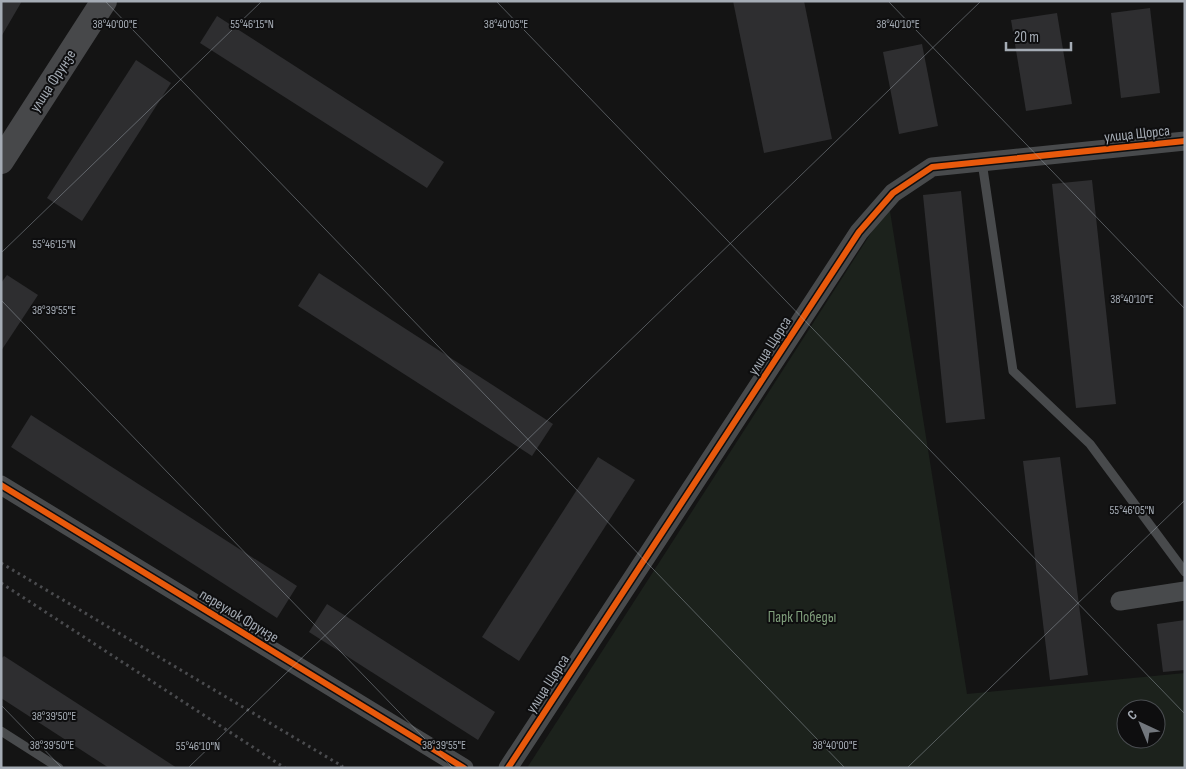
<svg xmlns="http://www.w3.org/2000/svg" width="1186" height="769" viewBox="0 0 1186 769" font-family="'Sofia Sans Condensed',sans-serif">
<rect width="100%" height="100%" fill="#141414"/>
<path fill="#1c221c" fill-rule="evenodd" d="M889,205L967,694L1185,673V768H527ZM1126,709H1156V739H1126Z"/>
<g fill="#2e2e30">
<polygon points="1,1 22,1 1,37"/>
<polygon points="733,1 804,1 832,139 764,153"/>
<polygon points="1150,8 1160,93 1121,98 1111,13"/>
<polygon points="1057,13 1072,104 1026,111 1011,20"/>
<polygon points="217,16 444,162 427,188 200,43"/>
<polygon points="922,44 938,126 899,134 883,52"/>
<polygon points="136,60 171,83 82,221 47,198"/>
<polygon points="1092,180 1116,404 1076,408 1052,184"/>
<polygon points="961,191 985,419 946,423 923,195"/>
<polygon points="319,273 553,424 532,456 298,306"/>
<polygon points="7,275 38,295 1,351 1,283"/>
<polygon points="31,415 297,586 277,618 11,447"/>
<polygon points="598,457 635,480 519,661 482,637"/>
<polygon points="1060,457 1088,675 1050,680 1023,461"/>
<polygon points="327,604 495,712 478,740 309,632"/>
<polygon points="1185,620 1185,670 1163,672 1157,624"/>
<polygon points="4,656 177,768 109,768 1,698 1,659"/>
</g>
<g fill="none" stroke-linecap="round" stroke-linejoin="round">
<g stroke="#4a4b4e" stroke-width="3" stroke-dasharray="2.5 4" stroke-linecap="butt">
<polyline points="1,563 342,766 341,768"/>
<polyline points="1,583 285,768"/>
</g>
<g stroke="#484a4c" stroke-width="9">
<polyline points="982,162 1013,371 1090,444 1185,572"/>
<polyline points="1,731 59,768"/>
</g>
<g stroke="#484a4c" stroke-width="19">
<polyline points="1,485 464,768"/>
<polyline points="1120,601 1185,591"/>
<polyline points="508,768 859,232 893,193 932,167 1185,141"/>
</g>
<polyline stroke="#47484a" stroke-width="26" points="1,161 104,1"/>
<defs>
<g id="cycleway">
<polyline points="1,485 464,768"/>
<polyline points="508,768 859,232 893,193 932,167 1185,141"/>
</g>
</defs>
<use href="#cycleway" stroke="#0e0e0f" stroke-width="9"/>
<use href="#cycleway" stroke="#e8590c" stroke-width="6"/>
</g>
<path fill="none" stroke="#a5acb5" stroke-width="1" stroke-opacity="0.45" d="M105,1L845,768M496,1L1185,714M888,1L1185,309M1,253L262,1M1,300L453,768M1,705L62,768M188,768L981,1M907,768L1185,500"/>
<g text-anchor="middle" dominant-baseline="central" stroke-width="4" stroke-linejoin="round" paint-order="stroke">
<g font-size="15" fill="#a5acb5" stroke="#0e0e0f">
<text transform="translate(53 81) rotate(-57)">улица Фрунзе</text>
<text transform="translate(1137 134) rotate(-6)">улица Щорса</text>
<text transform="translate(770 346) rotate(-57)">улица Щорса</text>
<text transform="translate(239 616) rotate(31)">переулок Фрунзе</text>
<text transform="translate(548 684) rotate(-57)">улица Щорса</text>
</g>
<g font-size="15" fill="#809f7c" stroke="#0e0e0f">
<text x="802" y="617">Парк Победы</text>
</g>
</g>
<g font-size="12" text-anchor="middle" fill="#a5acb5" stroke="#0e0e0f" stroke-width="4" stroke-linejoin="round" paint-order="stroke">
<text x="252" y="28">55°46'15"N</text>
<text x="506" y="28">38°40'05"E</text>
<text x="115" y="28">38°40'00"E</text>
<text x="898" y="28">38°40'10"E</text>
<text x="54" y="248">55°46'15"N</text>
<text x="1132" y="303">38°40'10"E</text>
<text x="54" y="314">38°39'55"E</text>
<text x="1132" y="514">55°46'05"N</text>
<text x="54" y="720">38°39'50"E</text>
<text x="52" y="749">38°39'50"E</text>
<text x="444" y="749">38°39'55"E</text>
<text x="835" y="749">38°40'00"E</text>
<text x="198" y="750">55°46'10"N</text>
</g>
<rect width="1186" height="769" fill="none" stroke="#a5acb5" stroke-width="5"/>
<g transform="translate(1141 724) rotate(316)"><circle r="24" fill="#0e0e0f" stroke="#4a4d51"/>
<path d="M0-4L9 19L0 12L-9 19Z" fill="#72777d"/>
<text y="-8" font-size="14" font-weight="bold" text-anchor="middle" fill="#a5acb5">С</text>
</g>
<path d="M1006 42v8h65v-8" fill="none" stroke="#a5acb5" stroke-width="2.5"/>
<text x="1014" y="42" font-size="15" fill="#a5acb5" stroke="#0e0e0f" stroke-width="4" paint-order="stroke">20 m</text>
</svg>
